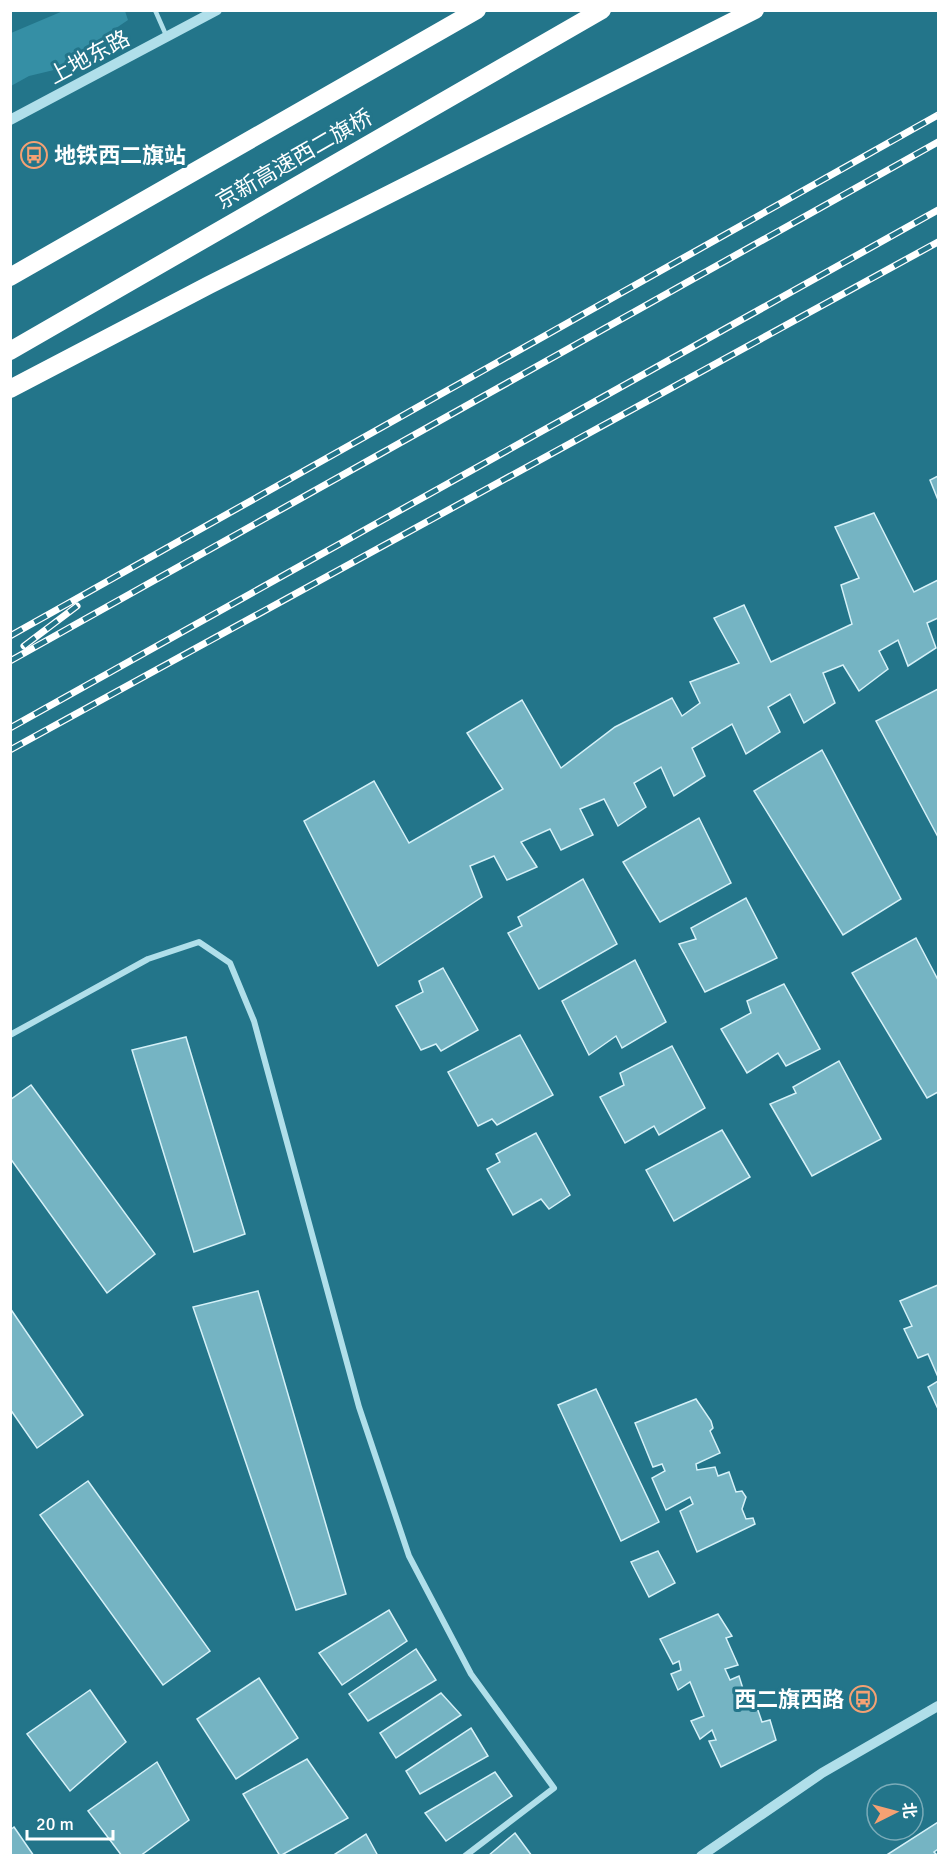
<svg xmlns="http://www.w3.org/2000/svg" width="949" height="1866" viewBox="0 0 949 1866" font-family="Signika,'Noto Sans SC',sans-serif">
<rect width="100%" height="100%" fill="#23758a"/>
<polygon fill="#358fa5" points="63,11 125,11 128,20 54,70 29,76 11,86 11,33"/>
<g fill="#75b4c3" stroke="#d5f1f8" stroke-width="1.5">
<polygon points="938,476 938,500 930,480"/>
<polygon points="874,513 914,592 938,580 938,618 927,623 936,648 908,666 898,640 879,651 888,669 859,691 843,665 823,673 835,703 804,723 790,694 768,707 780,732 746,754 732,724 692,748 705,776 674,796 661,767 634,783 646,807 618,826 604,799 580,809 593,835 561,850 550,829 521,842 537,867 507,880 494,856 470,866 482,897 378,966 304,821 374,781 409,843 503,789 467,733 522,700 561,768 615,727 672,698 682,716 700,703 690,682 739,663 714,618 744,605 771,662 852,624 841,585 859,578 835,527"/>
<polygon points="938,689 938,837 876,721"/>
<polygon points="822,750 901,899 843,935 754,791"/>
<polygon points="699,818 731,883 660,922 623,862"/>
<polygon points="583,879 617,944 539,989 508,933 522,926 518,917"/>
<polygon points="746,898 777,958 705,992 679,944 696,939 691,928"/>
<polygon points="916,938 938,980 938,1092 927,1098 852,973"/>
<polygon points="635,960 666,1022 622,1048 616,1036 589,1055 562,1001"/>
<polygon points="443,968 478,1030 441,1051 436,1044 421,1050 396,1006 423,992 419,981"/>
<polygon points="784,984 820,1049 786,1066 778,1053 747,1073 721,1029 751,1013 747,1001"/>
<polygon points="520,1035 553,1095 497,1125 492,1119 478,1126 448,1072"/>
<polygon points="186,1037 245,1234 194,1252 132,1050"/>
<polygon points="672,1046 705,1108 659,1135 654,1126 625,1143 600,1097 624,1085 620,1073"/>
<polygon points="839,1061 881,1139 812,1176 770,1104 796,1093 793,1087"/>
<polygon points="31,1085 155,1254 107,1293 10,1158 10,1100"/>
<polygon points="722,1130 750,1177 674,1221 646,1170"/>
<polygon points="536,1133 570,1195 549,1209 541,1199 513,1215 487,1169 500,1162 496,1154"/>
<polygon points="938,1285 938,1377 928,1354 918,1358 904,1329 912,1326 900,1301"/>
<polygon points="258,1291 346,1594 296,1610 193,1307"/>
<polygon points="10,1308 83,1415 37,1448 10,1409"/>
<polygon points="938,1381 938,1409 928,1387"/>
<polygon points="596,1389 659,1522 621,1541 558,1405"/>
<polygon points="696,1399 711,1421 713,1428 710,1431 720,1453 696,1464 697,1470 715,1467 718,1476 729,1472 736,1492 742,1491 746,1497 742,1509 746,1519 753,1518 755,1524 697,1552 680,1511 693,1504 690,1497 666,1510 652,1478 665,1471 662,1464 653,1467 635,1423"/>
<polygon points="88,1481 210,1651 163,1685 40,1515"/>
<polygon points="658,1551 675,1583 649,1597 631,1562"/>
<polygon points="389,1610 407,1641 342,1685 319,1653"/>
<polygon points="718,1614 732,1636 726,1638 738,1665 725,1669 730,1680 739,1676 744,1692 751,1690 762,1722 770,1720 776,1740 721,1767 709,1741 716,1740 712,1730 700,1739 691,1721 704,1716 690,1682 678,1690 671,1674 681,1670 679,1661 673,1664 660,1639"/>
<polygon points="416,1649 436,1680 368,1721 349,1694"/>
<polygon points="259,1678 298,1738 236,1779 197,1719"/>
<polygon points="90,1690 126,1742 70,1791 27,1734"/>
<polygon points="441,1693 461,1715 396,1758 380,1733"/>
<polygon points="471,1728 488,1756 420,1794 406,1771"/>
<polygon points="307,1759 348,1818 280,1856 243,1794"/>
<polygon points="157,1762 189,1820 140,1856 122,1856 88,1811"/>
<polygon points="495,1772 512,1796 446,1841 425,1813"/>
<polygon points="938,1822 938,1849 934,1852 938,1856 885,1856"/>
<polygon points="14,1827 34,1856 10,1856 10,1830"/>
<polygon points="515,1833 532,1856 488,1856"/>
<polygon points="366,1834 378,1856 332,1856"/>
</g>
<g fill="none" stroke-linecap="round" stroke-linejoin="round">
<polyline stroke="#b0dfea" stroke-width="4.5" points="155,10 166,35"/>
<polyline stroke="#b0dfea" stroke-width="6" points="10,1035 148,959 199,942 230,963 254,1021 359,1407 409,1556 471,1674 554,1788 465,1856"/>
<g stroke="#b0dfea" stroke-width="10">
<polyline points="10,120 217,10"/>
<polyline points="701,1856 822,1773 938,1706"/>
</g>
<g stroke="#fff" stroke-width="18">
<polyline points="10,277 477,10"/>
<polyline points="10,351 602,10"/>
<polyline points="10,389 209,285 755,10"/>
</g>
<defs>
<g id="rail">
<polyline points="10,636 938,115"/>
<polyline points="24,646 77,606"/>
<polyline points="10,661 938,142"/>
<polyline points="10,728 938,210"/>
<polyline points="10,750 938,242"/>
</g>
</defs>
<use href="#rail" stroke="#fff" stroke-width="7"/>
<use href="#rail" stroke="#23758a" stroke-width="4.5" stroke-dasharray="14" stroke-linecap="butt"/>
</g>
<defs>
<symbol id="bus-ring" viewBox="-11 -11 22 22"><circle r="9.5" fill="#23758a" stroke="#f5a173" stroke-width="1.5"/><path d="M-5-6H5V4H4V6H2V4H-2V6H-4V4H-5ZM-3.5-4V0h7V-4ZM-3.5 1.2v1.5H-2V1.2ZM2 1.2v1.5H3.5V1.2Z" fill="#f5a173"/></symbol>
</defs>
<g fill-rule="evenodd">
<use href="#bus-ring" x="19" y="140" width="30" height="30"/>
<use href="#bus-ring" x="848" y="1684" width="30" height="30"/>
</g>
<g text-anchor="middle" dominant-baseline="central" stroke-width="6" stroke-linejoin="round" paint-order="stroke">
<g font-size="22" fill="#fff" stroke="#23758a">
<text transform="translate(89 57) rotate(-28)">上地东路</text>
<text transform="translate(294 159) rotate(-30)">京新高速西二旗桥</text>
</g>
<g font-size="22" font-weight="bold" fill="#fff" stroke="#23758a" text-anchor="start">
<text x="54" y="155">地铁西二旗站</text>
<text x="844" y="1699" text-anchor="end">西二旗西路</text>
</g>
</g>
<rect width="949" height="1866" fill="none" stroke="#ffffff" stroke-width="24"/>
<g transform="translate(895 1812) rotate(84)"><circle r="28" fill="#23758a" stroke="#7bacb9" stroke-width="1.5"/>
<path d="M0-4.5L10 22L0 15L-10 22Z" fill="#f5a173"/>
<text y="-9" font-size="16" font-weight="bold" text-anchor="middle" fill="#ffffff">北</text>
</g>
<path d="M27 1830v9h86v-9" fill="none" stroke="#ffffff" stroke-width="3"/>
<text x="36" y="1830" font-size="18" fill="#ffffff" stroke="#23758a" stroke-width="4.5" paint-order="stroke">20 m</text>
</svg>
